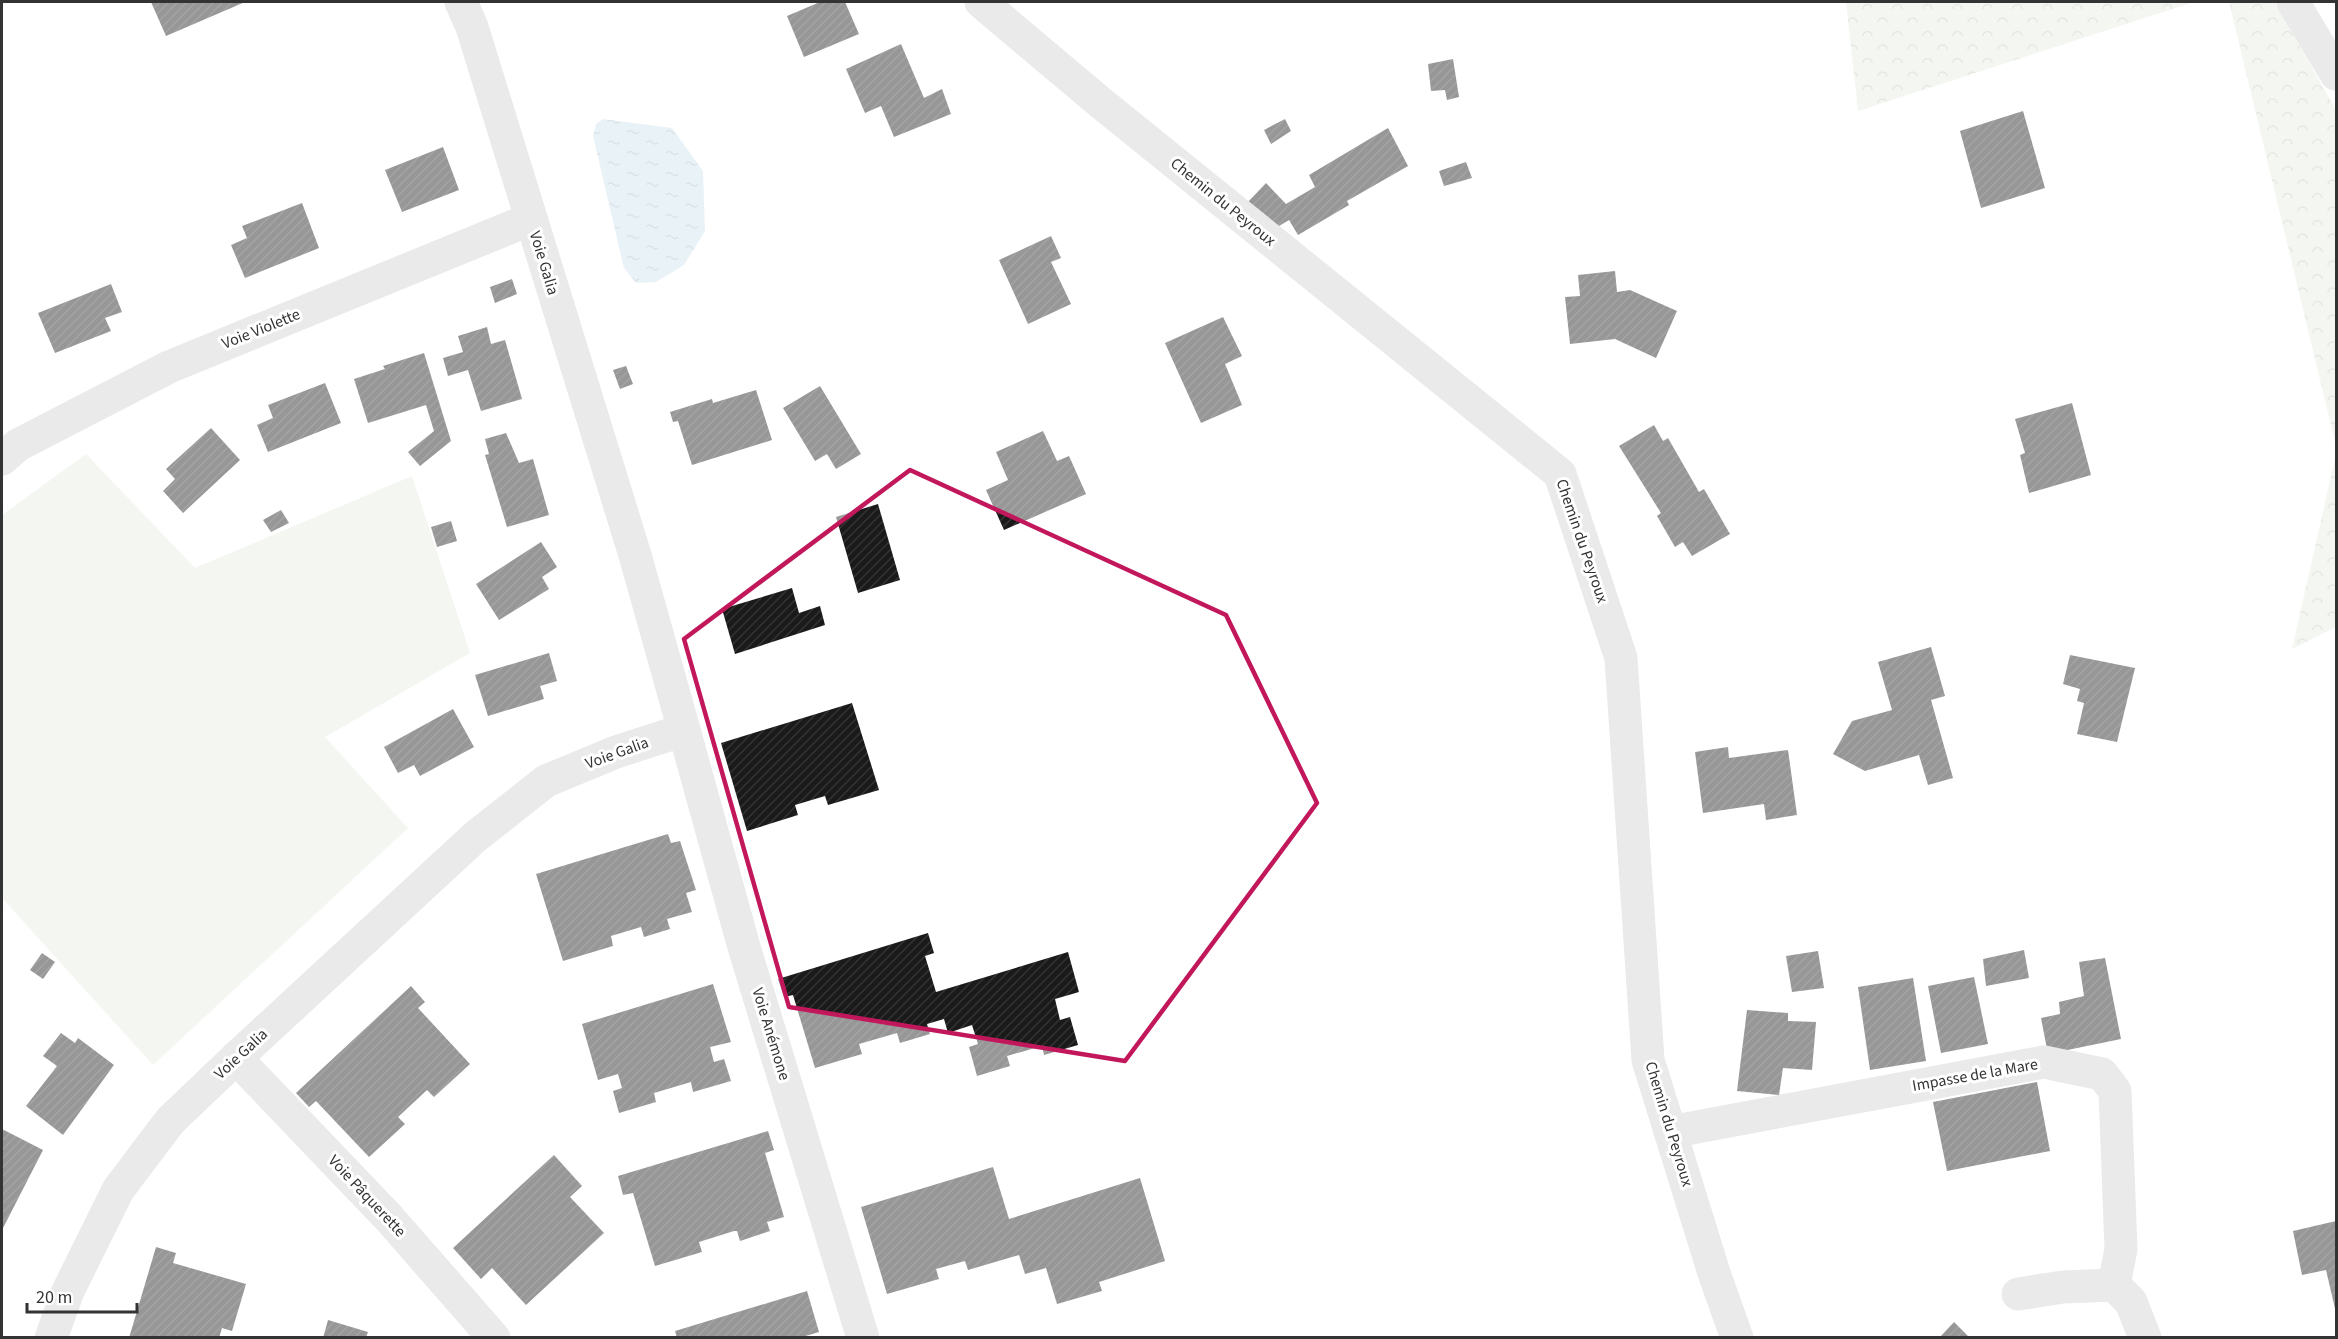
<svg xmlns="http://www.w3.org/2000/svg" width="2338" height="1339" viewBox="0 0 2338 1339" font-family="'Source Sans 3',sans-serif">
<defs>
<pattern id="forest-crowns" width="20" height="18" patternUnits="userSpaceOnUse" patternTransform="scale(1.5)"><rect width="20" height="18" fill="#e6ecdf"/><path d="M2 6a3 3 0 1 1 6 0M12 15a3 3 0 1 1 6 0" fill="none" stroke="#c6cbc0"/></pattern>
<pattern id="water-ripples" width="26" height="14" patternUnits="userSpaceOnUse" patternTransform="scale(1.5)"><rect width="26" height="14" fill="#cfe2ee"/><path d="M2 4q2-2 4 0t4 0M15 11q2-2 4 0t4 0" fill="none" stroke="#b2c2cd"/></pattern>
<pattern id="building-hatch" width="6" height="6" patternUnits="userSpaceOnUse" patternTransform="scale(1.5)"><rect width="6" height="6" fill="#1a1a1a"/><path d="M-1 1l2-2M0 6l6-6M5 7l2-2" fill="none" stroke="#333"/></pattern>
</defs>
<rect width="100%" height="100%" fill="#fff"/>
<polygon fill="#e6ecdf" points="86,454 195,568 412,476 470,653 325,737 408,828 153,1065 2,898 2,515"/>
<g fill="url(#forest-crowns)">
<polygon points="1846,2 2194,2 1858,111"/>
<polygon points="2229,2 2275,2 2336,110 2336,446"/>
<polygon points="2336,454 2336,627 2292,649"/>
</g>
<polygon fill="url(#water-ripples)" points="603,119 672,128 703,171 705,231 684,265 656,282 636,283 624,268 593,136 596,124"/>
<g fill="url(#building-hatch)">
<polygon points="151,2 245,2 166,36"/>
<polygon points="820,2 845,2 859,34 804,57 787,16"/>
<polygon points="901,44 924,98 942,89 951,114 894,137 881,106 865,113 846,69"/>
<polygon points="1453,59 1459,97 1447,100 1445,90 1431,91 1428,64"/>
<polygon points="2023,111 2045,188 1981,208 1960,131"/>
<polygon points="1285,119 1291,131 1271,144 1264,130"/>
<polygon points="1388,128 1408,166 1347,201 1349,205 1298,235 1289,220 1274,229 1247,203 1266,183 1286,204 1315,187 1309,175"/>
<polygon points="443,147 459,190 402,212 385,170"/>
<polygon points="1466,162 1472,178 1444,186 1439,171"/>
<polygon points="302,203 319,248 245,278 231,245 247,238 242,226"/>
<polygon points="1051,236 1061,258 1051,262 1071,304 1028,324 999,260"/>
<polygon points="1615,271 1617,292 1630,290 1677,311 1656,358 1615,339 1570,344 1565,297 1580,296 1578,275"/>
<polygon points="512,279 517,294 495,303 490,287"/>
<polygon points="111,284 122,312 105,318 111,331 55,353 38,313"/>
<polygon points="1223,317 1242,356 1225,364 1242,405 1201,423 1165,343"/>
<polygon points="487,327 491,344 505,340 522,399 481,411 468,370 448,376 443,358 463,352 458,336"/>
<polygon points="424,353 451,441 420,466 408,452 434,431 426,405 368,423 354,379 385,369 383,366"/>
<polygon points="626,366 633,384 620,389 613,370"/>
<polygon points="325,383 341,423 268,452 257,425 273,418 268,405"/>
<polygon points="820,386 861,454 836,469 827,454 815,461 783,408"/>
<polygon points="756,390 772,440 692,465 678,421 673,422 670,412 712,399 713,403"/>
<polygon points="2072,403 2091,475 2029,493 2020,455 2025,453 2015,419"/>
<polygon points="1654,425 1663,441 1668,438 1699,492 1704,489 1730,534 1692,556 1683,542 1675,547 1657,516 1661,513 1619,446"/>
<polygon points="211,428 240,460 183,513 163,491 175,479 166,469"/>
<polygon points="1043,431 1057,461 1069,456 1086,494 1004,530 986,490 1008,480 996,452"/>
<polygon points="506,433 519,463 533,459 549,515 507,527 485,455 489,454 485,439"/>
<polygon points="878,504 900,580 858,593 836,517"/>
<polygon points="281,510 289,523 271,532 263,520"/>
<polygon points="451,521 457,541 437,547 431,527"/>
<polygon points="541,542 557,567 542,577 549,589 499,620 476,584"/>
<polygon points="792,588 799,613 820,606 825,625 735,654 722,609"/>
<polygon points="1931,647 1945,696 1931,700 1953,778 1928,785 1919,755 1865,771 1833,754 1852,721 1892,710 1878,662"/>
<polygon points="549,653 557,681 540,686 544,699 488,716 475,675"/>
<polygon points="2070,655 2135,668 2117,742 2077,734 2084,703 2077,701 2080,689 2063,684"/>
<polygon points="852,703 879,790 828,805 825,796 795,805 798,815 747,831 721,743"/>
<polygon points="453,709 474,747 420,776 414,765 398,773 384,747"/>
<polygon points="1728,747 1729,758 1788,750 1797,815 1766,820 1764,804 1703,813 1695,752"/>
<polygon points="668,834 671,843 680,841 696,890 686,893 692,912 667,919 670,929 644,937 641,927 611,936 613,946 563,961 536,874"/>
<polygon points="928,933 934,953 925,956 936,992 1068,952 1079,992 1055,999 1060,1020 1070,1017 1078,1045 1044,1055 1042,1046 1007,1056 1010,1066 977,1076 969,1047 978,1044 972,1025 948,1033 944,1019 927,1024 930,1034 900,1043 897,1033 859,1044 862,1054 815,1068 793,995 784,997 778,979"/>
<polygon points="2024,950 2029,978 1986,986 1983,959"/>
<polygon points="1818,951 1824,988 1792,992 1786,956"/>
<polygon points="42,953 55,962 43,979 30,970"/>
<polygon points="2105,958 2121,1039 2048,1054 2041,1018 2060,1014 2059,1002 2084,996 2079,962"/>
<polygon points="1974,977 1988,1044 1941,1053 1928,986"/>
<polygon points="1913,978 1926,1061 1870,1070 1858,987"/>
<polygon points="713,984 731,1042 710,1047 714,1062 724,1059 731,1081 693,1092 691,1082 654,1093 656,1102 619,1113 613,1091 622,1088 618,1074 598,1080 582,1024"/>
<polygon points="411,986 425,1002 418,1008 470,1064 434,1097 427,1090 398,1117 405,1124 369,1157 316,1101 309,1107 296,1093"/>
<polygon points="1747,1010 1788,1013 1788,1021 1816,1022 1812,1070 1783,1068 1779,1095 1737,1091"/>
<polygon points="61,1033 75,1043 78,1038 114,1065 63,1135 26,1106 57,1066 43,1056"/>
<polygon points="2037,1082 2050,1151 1947,1171 1933,1102"/>
<polygon points="2,1129 43,1150 2,1230"/>
<polygon points="768,1131 774,1150 765,1153 784,1217 767,1222 770,1231 740,1241 737,1231 734,1231 699,1242 702,1252 655,1266 633,1193 623,1195 618,1176"/>
<polygon points="554,1155 582,1186 570,1197 604,1233 526,1305 492,1268 481,1279 453,1248"/>
<polygon points="993,1167 1009,1219 1140,1178 1165,1261 1099,1282 1102,1291 1057,1304 1046,1268 1025,1274 1019,1255 968,1270 965,1261 936,1269 939,1279 887,1294 861,1207"/>
<polygon points="2336,1221 2336,1313 2326,1270 2302,1275 2293,1231"/>
<polygon points="156,1247 176,1253 173,1263 246,1284 232,1331 222,1328 219,1338 129,1338"/>
<polygon points="807,1291 819,1332 799,1338 677,1338 675,1331"/>
<polygon points="328,1320 368,1332 366,1338 323,1338"/>
<polygon points="1954,1322 1970,1338 1939,1338"/>
</g>
<g fill="none" stroke-linecap="round" stroke-linejoin="round">
<g stroke="#d0d0d0" stroke-width="33">
<polyline points="981,2 1101,103 1560,474 1621,658 1648,1060 1714,1273 1737,1338"/>
<polyline points="2293,2 2336,74"/>
<polyline points="2,459 18,445 169,367 531,219"/>
<polyline points="684,730 744,947 863,1338"/>
<polyline points="236,1058 389,1218 494,1338"/>
<polyline points="1670,1132 2044,1062 2102,1074 2115,1091 2121,1249 2114,1285"/>
<polyline points="2018,1294 2063,1287 2114,1285 2131,1302 2145,1338"/>
<polyline points="51,1338 68,1291 118,1190 170,1121 236,1058 475,837 546,781 616,752 684,730 635,555 472,27 461,2"/>
</g>
</g>
<path d="M0 0H2338V1339H0ZM910,470L1226,615L1317,803L1125,1061L789,1007L684,639Z" fill="#fff" fill-opacity=".55" fill-rule="evenodd"/>
<path fill="none" stroke="#c2185b" stroke-width="4.5" stroke-linejoin="round" d="M910,470L1226,615L1317,803L1125,1061L789,1007L684,639Z"/>
<g text-anchor="middle" dominant-baseline="central" stroke-width="6" stroke-linejoin="round" paint-order="stroke">
<g font-size="16" fill="#333" stroke="#fff">
<text transform="translate(1223 202) rotate(39)">Chemin du Peyroux</text>
<text transform="translate(544 263) rotate(73)">Voie Galia</text>
<text transform="translate(261 329) rotate(-22)">Voie Violette</text>
<text transform="translate(1582 541) rotate(71)">Chemin du Peyroux</text>
<text transform="translate(617 753) rotate(-20)">Voie Galia</text>
<text transform="translate(771 1034) rotate(73)">Voie Anémone</text>
<text transform="translate(241 1054) rotate(-43)">Voie Galia</text>
<text transform="translate(1975 1075) rotate(-10)">Impasse de la Mare</text>
<text transform="translate(1669 1124) rotate(73)">Chemin du Peyroux</text>
<text transform="translate(367 1196) rotate(47)">Voie Pâquerette</text>
</g>
</g>
<rect width="2338" height="1339" fill="none" stroke="#333333" stroke-width="6"/>
<path d="M27 1303v9h110v-9" fill="none" stroke="#333333" stroke-width="3"/>
<text x="36" y="1303" font-size="18" fill="#333333" stroke="#ffffff" stroke-width="4.5" paint-order="stroke">20 m</text>
</svg>
